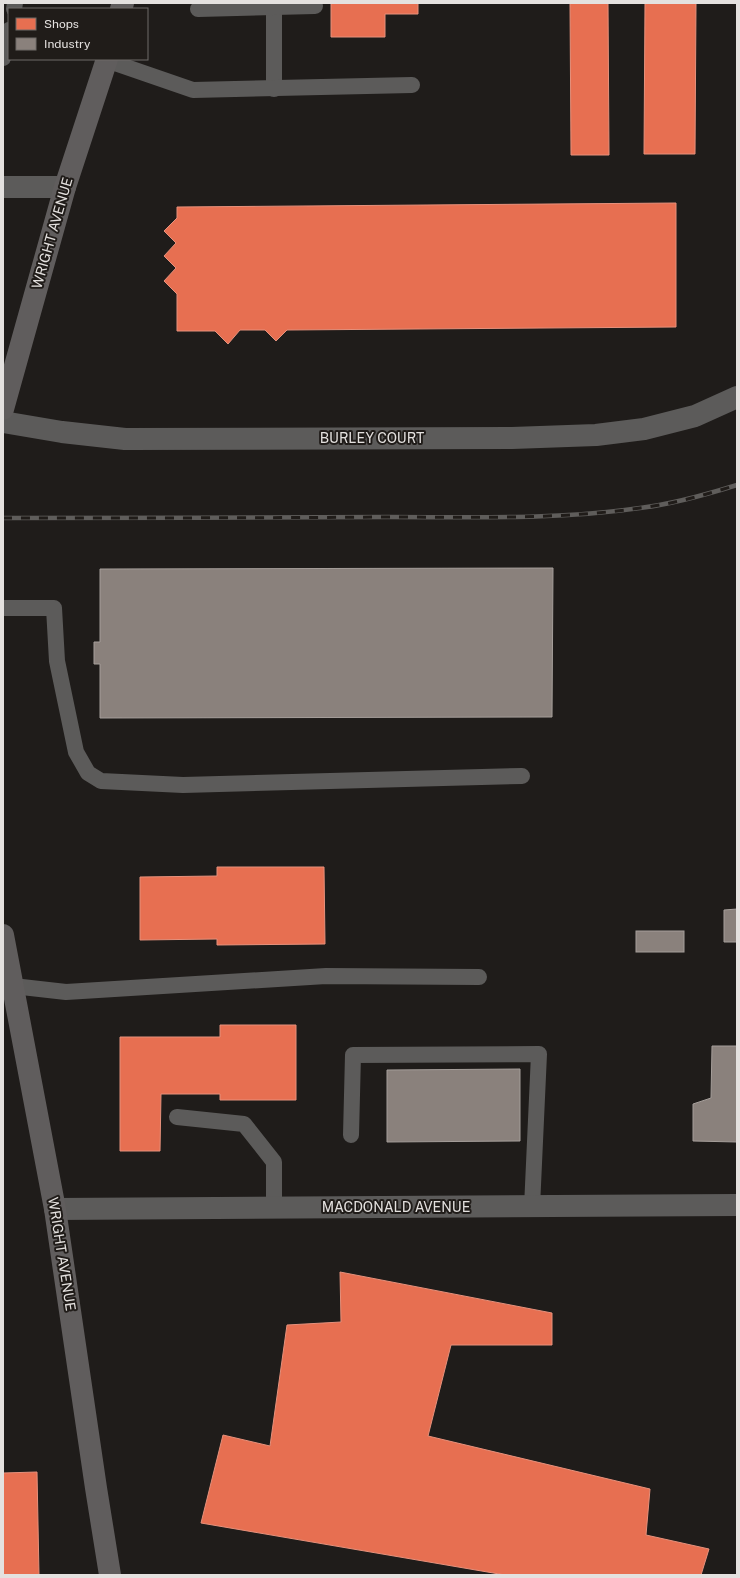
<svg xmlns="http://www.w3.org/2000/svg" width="740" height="1578" viewBox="0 0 740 1578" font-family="'Public Sans',sans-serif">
<rect width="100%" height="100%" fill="#1f1c1a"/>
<g fill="#e76f51" stroke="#e6917c">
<polygon points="331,3 418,3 418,14 385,14 385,37 331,37"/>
<polygon points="570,3 608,3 609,155 571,155"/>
<polygon points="645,3 696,3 695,154 644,154"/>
<polygon points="676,203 676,327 287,330 276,341 265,330 240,330 228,344 215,331 177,331 177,294 164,281 176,268 164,256 176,243 164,231 177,218 177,207"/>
<polygon points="217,867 324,867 325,944 217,945 217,939 140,940 140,877 217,876"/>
<polygon points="220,1025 296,1025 296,1100 220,1100 220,1094 161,1094 160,1151 120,1151 120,1037 220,1037"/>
<polygon points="340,1272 552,1313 552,1345 451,1345 428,1436 650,1489 646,1535 709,1549 701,1575 505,1575 201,1523 223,1435 270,1446 287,1325 341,1322"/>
<polygon points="37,1472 39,1575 3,1575 3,1473"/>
</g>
<g fill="#8a817c" stroke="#a59e9a">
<polygon points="553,568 552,717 100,718 100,664 94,664 94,642 100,642 100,569"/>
<polygon points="737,909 737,942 724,942 724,910"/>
<rect x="636" y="931" width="48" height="21"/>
<polygon points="712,1046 737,1046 737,1142 693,1141 693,1104 711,1098"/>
<polygon points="520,1069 520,1141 387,1142 387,1070"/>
</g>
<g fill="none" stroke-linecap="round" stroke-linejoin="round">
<g stroke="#5c5b5a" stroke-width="16">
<polyline points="274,7 274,89"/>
<polyline points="14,9 15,3"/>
<polyline points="198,9 315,6"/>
<polyline points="3,58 9,30"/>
<polyline points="106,60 193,90 412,85"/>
<polyline points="3,608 54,608 57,661 76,752 88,773 101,781 183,785 522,776"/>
<polyline points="13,986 66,992 326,976 479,977"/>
<polyline points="177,1117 244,1124 274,1162 274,1208"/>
<polyline points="351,1135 353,1055 539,1054 532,1207"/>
</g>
<g stroke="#5c5b5a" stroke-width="22">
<polyline points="3,187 65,187"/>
<polyline points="3,422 62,432 125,439 512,438 596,435 644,429 695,416 737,397"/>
</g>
<polyline stroke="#5c5b5a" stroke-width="22" points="55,1209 737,1205"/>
<g stroke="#605d5d" stroke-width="22">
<polyline points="121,9 123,3"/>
<polyline points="3,409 65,187 107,59"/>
<polyline points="3,935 55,1209 96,1488 110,1575"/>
</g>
<defs>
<path id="rail" d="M3,518C131,518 260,518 388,517C472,517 557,520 640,508C673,504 705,495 737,485"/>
</defs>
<use href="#rail" stroke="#5f5d5b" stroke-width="4.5"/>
<use href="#rail" stroke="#201c19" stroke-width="3" stroke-dasharray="9" stroke-linecap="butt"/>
</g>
<g text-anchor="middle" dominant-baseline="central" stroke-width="4" stroke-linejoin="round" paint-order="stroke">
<g font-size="14" fill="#e4e1df" stroke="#201c19">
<text transform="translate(52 233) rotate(-74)">WRIGHT AVENUE</text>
<text x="372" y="438">BURLEY COURT</text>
<text x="396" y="1207">MACDONALD AVENUE</text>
<text transform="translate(62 1254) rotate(81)">WRIGHT AVENUE</text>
</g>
</g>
<rect width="740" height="1578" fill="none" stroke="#e4e1df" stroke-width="8"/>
<rect x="8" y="8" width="140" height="52" fill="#201c19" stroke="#6e6b68"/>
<rect x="16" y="18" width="20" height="12" fill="#e76f51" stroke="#6e6b68"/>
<text x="44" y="28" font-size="12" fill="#e4e1df">Shops</text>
<rect x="16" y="38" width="20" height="12" fill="#8a817c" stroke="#6e6b68"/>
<text x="44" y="48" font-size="12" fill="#e4e1df">Industry</text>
</svg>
